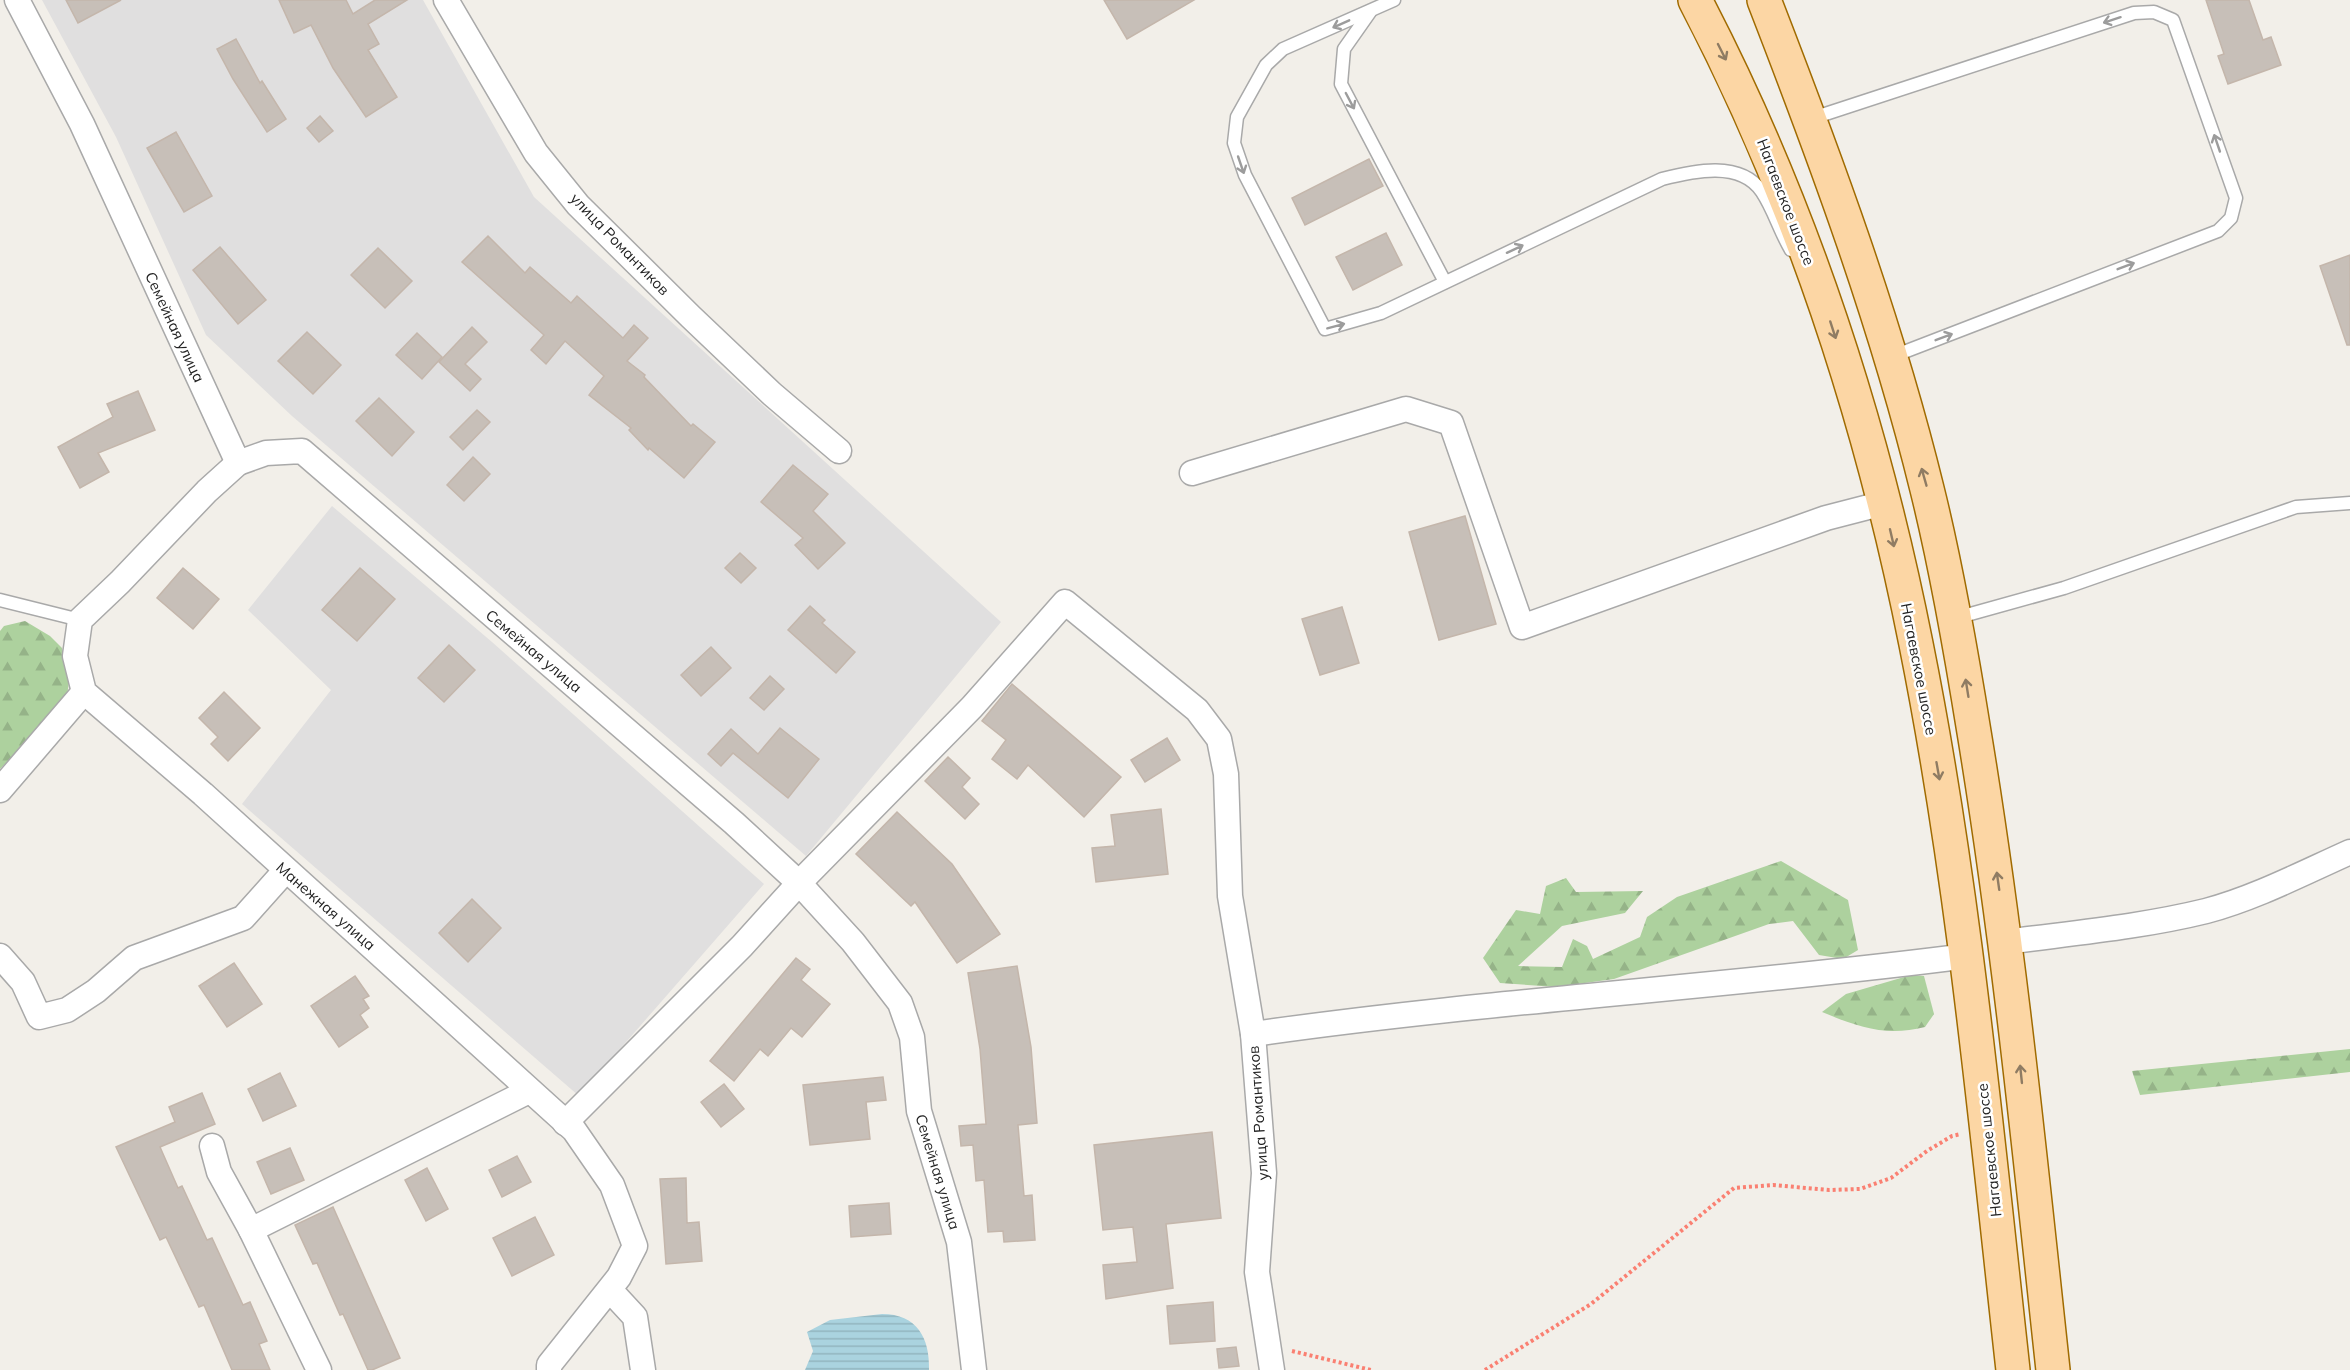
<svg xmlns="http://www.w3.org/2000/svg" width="2350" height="1370" viewBox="0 0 2350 1370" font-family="Mulish,sans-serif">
<defs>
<pattern id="forest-firs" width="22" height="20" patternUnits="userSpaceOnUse" patternTransform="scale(1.5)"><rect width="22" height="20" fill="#add19e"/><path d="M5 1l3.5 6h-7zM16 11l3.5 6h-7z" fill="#95b388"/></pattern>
<pattern id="water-rules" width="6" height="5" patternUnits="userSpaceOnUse" patternTransform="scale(1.5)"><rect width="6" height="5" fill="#aad3df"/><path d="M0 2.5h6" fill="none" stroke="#92b5bf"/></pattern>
</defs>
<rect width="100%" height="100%" fill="#f2efe9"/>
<g fill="#e0dfdf">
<polygon points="42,0 423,0 534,197 1001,622 806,856 292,416 206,335 116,137"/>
<polygon points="332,506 492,642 764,884 579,1096 242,804 331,690 248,610"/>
</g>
<g fill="url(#forest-firs)">
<polygon points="25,621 50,636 62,648 69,682 66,703 0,769 0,631 4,626"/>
<polygon points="1781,861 1848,900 1858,950 1843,959 1819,955 1793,921 1769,924 1614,979 1556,987 1500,983 1483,958 1516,910 1540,914 1546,886 1566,878 1576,892 1643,891 1625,913 1562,926 1518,966 1562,967 1573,939 1587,946 1593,959 1640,937 1647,917 1677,897"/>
<path d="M1911,975L1924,976L1934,1014L1925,1027C1886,1037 1858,1027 1822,1012L1846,994Z"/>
<polygon points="2350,1049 2350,1072 2140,1095 2132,1071"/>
</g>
<path fill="url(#water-rules)" d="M882,1314C917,1314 930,1338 929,1370H805L813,1351L807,1332L830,1320Z"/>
<g fill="#c7bfb8" stroke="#c4b6ab" stroke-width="1.5">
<polygon points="66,0 121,0 78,23"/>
<polygon points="279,0 346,0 353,14 375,0 407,0 368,24 379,44 368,50 397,97 366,117 333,68 311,25 294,33"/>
<polygon points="1104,0 1194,0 1127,39"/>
<polygon points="2206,0 2249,0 2263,40 2271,37 2281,65 2228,84 2218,56 2224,54"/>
<polygon points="236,39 260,83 262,81 286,119 267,132 233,79 217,49"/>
<polygon points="320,116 333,131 319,142 307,128"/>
<polygon points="176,132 212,196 184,212 147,148"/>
<polygon points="1369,159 1383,186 1305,225 1292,198"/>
<polygon points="1386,233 1402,265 1353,290 1336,257"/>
<polygon points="488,236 525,273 530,267 571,303 577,296 623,338 634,325 648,338 627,361 645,375 644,377 691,426 693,424 715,442 684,478 649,448 648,450 629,430 631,428 589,395 604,376 565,341 546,364 531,350 544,335 462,262"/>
<polygon points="220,247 266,300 238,324 193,270"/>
<polygon points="378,248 412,281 385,308 351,275"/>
<polygon points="2350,255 2350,345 2347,345 2320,266"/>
<polygon points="472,327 487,342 465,364 481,379 470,391 439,362"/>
<polygon points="307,332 341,365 313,394 278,361"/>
<polygon points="417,333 442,357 422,379 396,355"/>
<polygon points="138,391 155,430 98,453 109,472 80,488 58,447 113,417 107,404"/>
<polygon points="379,398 414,432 392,456 356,421"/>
<polygon points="477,410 490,422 463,450 450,437"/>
<polygon points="473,457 490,474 464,501 447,485"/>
<polygon points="793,465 828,494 813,511 845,543 818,569 795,545 803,538 761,502"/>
<polygon points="1465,516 1496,624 1439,640 1409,532"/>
<polygon points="740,553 756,568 741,583 725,568"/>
<polygon points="183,568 219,599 193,629 157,598"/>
<polygon points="360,568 395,599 357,641 322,610"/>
<polygon points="810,606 825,620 822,623 855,652 836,673 788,630"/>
<polygon points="1342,607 1359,663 1320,675 1302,619"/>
<polygon points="449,645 475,670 444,702 418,678"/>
<polygon points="711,647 731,668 701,696 681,675"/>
<polygon points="770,676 784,689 764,710 750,698"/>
<polygon points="1012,684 1121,777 1084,817 1028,765 1017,779 992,759 1006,740 982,721"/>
<polygon points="224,692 260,728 228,761 211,744 218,737 199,718"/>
<polygon points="780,728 819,759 788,798 733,753 721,766 708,754 731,729 758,754"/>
<polygon points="1167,738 1180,760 1145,782 1131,760"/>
<polygon points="948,757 970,778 962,787 979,804 965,819 925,781"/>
<polygon points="1161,809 1168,874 1096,882 1092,848 1115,846 1111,815"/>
<polygon points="897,812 952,864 1000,934 957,963 915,902 911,906 856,854"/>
<polygon points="472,899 501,928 468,962 439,933"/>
<polygon points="796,958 810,969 801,980 830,1004 802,1037 791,1028 768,1056 760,1049 734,1081 710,1061"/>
<polygon points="234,963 262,1004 227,1027 199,986"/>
<polygon points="1017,966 1031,1047 1037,1123 1018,1125 1024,1196 1032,1195 1035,1240 1004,1242 1003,1231 988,1232 984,1180 976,1181 973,1145 961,1146 959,1126 986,1124 980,1049 968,973"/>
<polygon points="355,976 369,996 363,999 369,1008 360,1015 368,1027 339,1047 311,1006"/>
<polygon points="280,1073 296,1106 263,1121 248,1089"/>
<polygon points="883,1077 886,1100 866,1102 870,1139 810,1145 803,1085"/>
<polygon points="724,1084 744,1109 721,1127 701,1102"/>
<polygon points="202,1093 215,1124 160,1147 178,1188 182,1186 207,1240 212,1238 243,1305 250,1302 267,1341 259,1344 270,1370 232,1370 204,1305 199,1307 166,1237 160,1240 116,1147 175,1122 169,1107"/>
<polygon points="1212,1132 1221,1218 1166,1224 1173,1288 1106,1299 1103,1265 1137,1262 1133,1227 1103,1230 1094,1145"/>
<polygon points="290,1148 304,1180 271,1194 257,1162"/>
<polygon points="517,1156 531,1182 502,1197 489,1170"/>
<polygon points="427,1168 448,1209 426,1221 405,1180"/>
<polygon points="686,1178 687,1223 699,1222 702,1261 666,1264 660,1179"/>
<polygon points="889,1203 891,1234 851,1237 849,1206"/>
<polygon points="333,1207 400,1358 372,1370 368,1370 343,1314 340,1315 317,1263 313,1264 295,1225"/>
<polygon points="535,1217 554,1255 512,1276 493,1238"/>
<polygon points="1213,1302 1215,1341 1170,1344 1167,1306"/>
<polygon points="1236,1347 1239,1366 1219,1368 1217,1349"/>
</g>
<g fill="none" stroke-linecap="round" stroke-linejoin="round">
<defs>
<g id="lane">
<path d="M1394,0L1283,49L1266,65L1237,117L1234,143L1245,175L1325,329L1381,313L1662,179C1693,171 1741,160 1762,192C1774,210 1780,232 1791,250"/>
<polyline points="1370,12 1344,49 1341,84 1445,282"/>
<polyline points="1810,119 2134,13 2154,12 2173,20 2236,198 2231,218 2218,231 1891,357"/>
<polyline points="0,600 80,620"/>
<polyline points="1956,618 2064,588 2296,507 2350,503"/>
</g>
<g id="street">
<polyline points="17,0 82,124 238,463 266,453 302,451 734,823 799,883 853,942 900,1003 912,1037 919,1111 959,1242 974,1370"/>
<polyline points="446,0 536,153 578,205 691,317 772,394 839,451"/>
<polyline points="238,463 207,491 120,582 80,620 75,656 84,692 203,794 574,1130 612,1185 635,1246 619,1277 549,1365 549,1370"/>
<polyline points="1192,473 1406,409 1451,423 1522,627 1826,518 1884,503"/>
<polyline points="0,790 84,692"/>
<path d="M2006,942C2073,933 2141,927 2206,911C2255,898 2303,873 2350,852"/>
<polyline points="0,956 23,982 39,1017 67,1010 96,991 134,958 243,918 285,871"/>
<path d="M1253,1034C1490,1000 1729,987 1967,956"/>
<polyline points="565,1123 742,946 799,883 972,707 1065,602 1197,710 1219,739 1226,774 1230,896 1253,1034 1264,1173 1257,1272 1272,1370"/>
<polyline points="212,1146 219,1172 251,1230"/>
<polyline points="610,1290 635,1317 643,1370"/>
<polyline points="319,1370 251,1230 529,1091"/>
</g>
<g id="primary">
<path d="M1695,0C1800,201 1872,422 1916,644C1964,883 1986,1127 2013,1370"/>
<path d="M1764,0C1826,160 1886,322 1927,489C1947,569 1961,651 1974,732C2009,944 2030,1157 2053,1370"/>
</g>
</defs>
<use href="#lane" stroke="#a9a9a9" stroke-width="15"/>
<use href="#street" stroke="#a9a9a9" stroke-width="27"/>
<use href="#primary" stroke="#a06b00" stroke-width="36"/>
<g stroke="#fa8072" stroke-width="4" stroke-dasharray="3 3" stroke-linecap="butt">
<polyline points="1292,1351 1371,1370"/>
<polyline points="1485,1370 1591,1304 1734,1188 1773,1185 1829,1190 1860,1189 1891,1178 1927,1151 1952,1136 1961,1134"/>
</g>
<use href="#lane" stroke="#fff" stroke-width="12"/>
<use href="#street" stroke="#fff" stroke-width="24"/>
<use href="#primary" stroke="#fcd6a4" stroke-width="33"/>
</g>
<defs><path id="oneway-shaft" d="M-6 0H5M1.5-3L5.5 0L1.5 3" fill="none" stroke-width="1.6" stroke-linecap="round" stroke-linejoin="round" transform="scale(1.5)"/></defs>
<g stroke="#9c9c9c">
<use href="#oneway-shaft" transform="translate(2112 20) rotate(162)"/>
<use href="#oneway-shaft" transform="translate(1341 24) rotate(156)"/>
<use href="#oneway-shaft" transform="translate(1350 101) rotate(62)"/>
<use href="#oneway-shaft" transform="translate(2217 143) rotate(-109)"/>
<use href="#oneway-shaft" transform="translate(1241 165) rotate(71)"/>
<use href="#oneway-shaft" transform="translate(1515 249) rotate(-25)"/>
<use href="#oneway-shaft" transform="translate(2126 266) rotate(-21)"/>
<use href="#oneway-shaft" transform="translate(1336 326) rotate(-15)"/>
<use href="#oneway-shaft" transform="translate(1944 337) rotate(-21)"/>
</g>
<g stroke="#8f7c63">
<use href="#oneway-shaft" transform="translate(1722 52) rotate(63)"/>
<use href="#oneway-shaft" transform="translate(1833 330) rotate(72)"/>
<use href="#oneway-shaft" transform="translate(1924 477) rotate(-106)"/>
<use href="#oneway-shaft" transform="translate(1892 538) rotate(77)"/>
<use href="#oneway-shaft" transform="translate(1967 688) rotate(-99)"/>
<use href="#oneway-shaft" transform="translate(1938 771) rotate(80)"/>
<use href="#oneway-shaft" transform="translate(1998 881) rotate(-98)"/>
<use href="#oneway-shaft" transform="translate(2021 1074) rotate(-96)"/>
</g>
<g text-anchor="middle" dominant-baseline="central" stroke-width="5" stroke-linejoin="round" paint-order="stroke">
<g font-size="15" fill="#222" stroke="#fff">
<text transform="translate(1786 202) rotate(69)">Нагаевское шоссе</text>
<text transform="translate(620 244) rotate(46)">улица Романтиков</text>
<text transform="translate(175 327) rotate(65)">Семейная улица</text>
<text transform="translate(534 651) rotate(40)">Семейная улица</text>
<text transform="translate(1919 669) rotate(79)">Нагаевское шоссе</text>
<text transform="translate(326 906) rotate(41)">Манежная улица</text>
<text transform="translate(1258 1113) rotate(-94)">улица Романтиков</text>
<text transform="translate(1989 1150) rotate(-96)">Нагаевское шоссе</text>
<text transform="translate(938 1172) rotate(73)">Семейная улица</text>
</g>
</g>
</svg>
